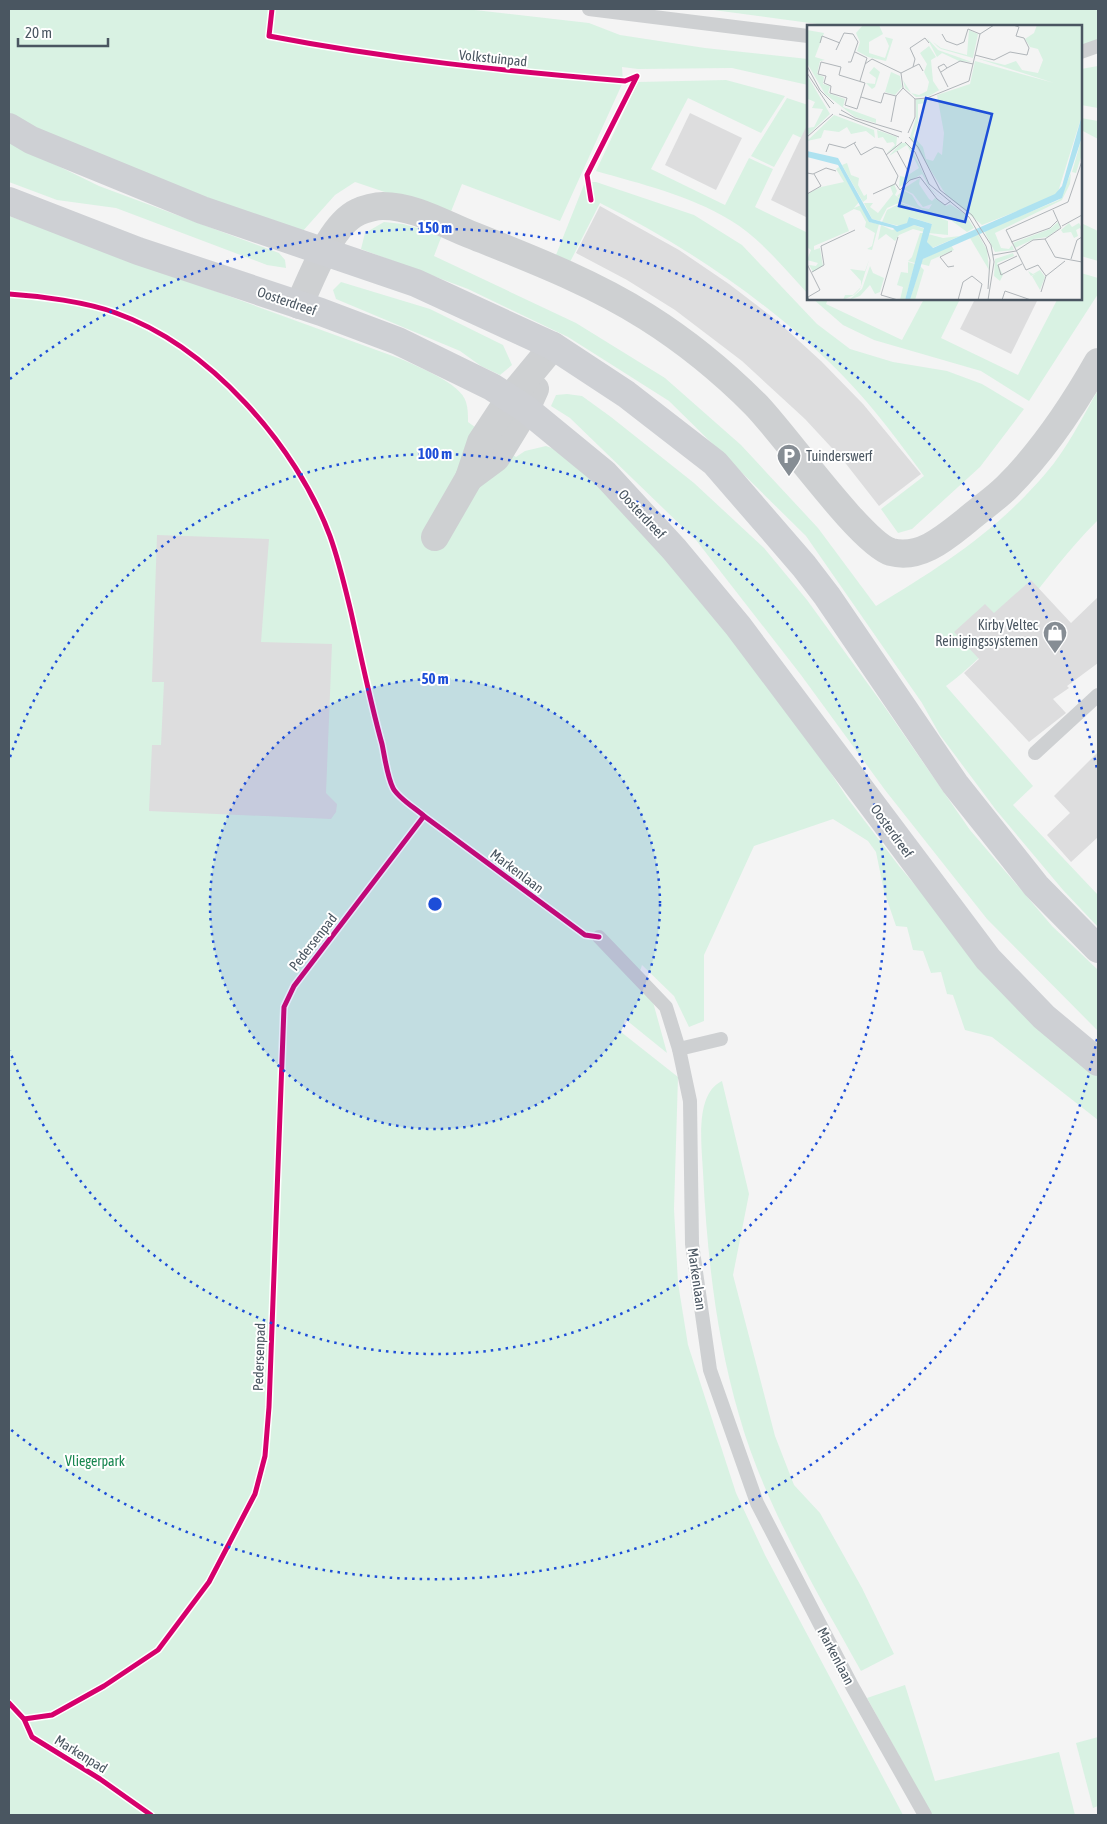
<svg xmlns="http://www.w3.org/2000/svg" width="1107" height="1824" viewBox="0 0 1107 1824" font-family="'Asap Condensed',sans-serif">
<rect width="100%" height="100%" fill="#f4f4f4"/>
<g fill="#d9f2e3">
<polygon points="9,9 466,9 589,23 620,35 705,48 808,59 808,85 732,68 638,69 622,67 623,82 560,221 462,184 450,214 355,182 335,195 302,232 156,180 9,119"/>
<polygon points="706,9 1098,9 1098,46 1081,51 1081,26 832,26"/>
<polygon points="1098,66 1098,108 1081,105 1081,69"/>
<path d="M726,80L785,96L761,133L688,98L651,169L725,205L749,158L773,169L755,207L808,233V294C784,268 760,238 730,220C689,195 641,184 596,171L638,82Z"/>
<polygon points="787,98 808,105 808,141 793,134 774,167 751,156"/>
<polygon points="1081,118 1098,121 1098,139 1081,130"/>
<polygon points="9,142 99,186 279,253 285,260 286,268 267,265 116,208 57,200 9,182"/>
<path d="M585,182H596L694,215L742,245L817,324L850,349L893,362L947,371L982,384L1024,409L980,467L912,529L898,533L881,509L924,476C899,442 875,409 846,379C775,306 690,248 600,203L570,262L556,255Z"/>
<path d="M9,216L401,359C418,367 461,383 466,402C468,408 468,416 468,422L516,457L525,451L546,446L571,455L678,564L774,687L848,799L899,866L970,950L1098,1069V1120L992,1037L965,1030L953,995L947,994L941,972L931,973L923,951L913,950L907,927L896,926L884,891L876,852L868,841L833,819L754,846L704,955V1021L689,1027L674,996L642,965L637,981L650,991L667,1053L625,1019L621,1032L678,1077L674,1209L678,1283L688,1345L736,1493L765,1555L903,1815H9Z"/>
<path d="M384,222L403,224L442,235L434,256L576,323L665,378L741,445L818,528L876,606C940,567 996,532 1046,473C1067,449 1082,418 1098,390V520C1045,572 1007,642 946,686L1033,786L1013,805L1098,895V927L1063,890L996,810L940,735L922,703L806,536L669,401L568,337L468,289L361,249L365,233Z"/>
<polygon points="1081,223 1098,231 1098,261 1081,256"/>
<polygon points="1081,273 1098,278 1098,294 1029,401 981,371 874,340 843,325 813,299 828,299 826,304 902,340 924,299 960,299 941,338 1018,375 1057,300 1054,299 1081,299"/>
<polygon points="341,282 430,309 503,345 512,365 500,375 481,366 460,351 336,299 333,290"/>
<polygon points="567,394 582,396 611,417 694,483 764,548 807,600 884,706 970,830 1052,926 1098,970 1098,1031 987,919 885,790 801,675 696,540 570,418 551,406 556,395"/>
<path d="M722,1081L749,1194L733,1275L775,1436L794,1485L820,1513L862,1588L894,1654L861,1671C816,1590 764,1504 739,1415C716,1336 707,1254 703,1172C702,1147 694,1094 722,1081Z"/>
<polygon points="905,1685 935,1781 1059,1752 1075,1815 932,1815 867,1698"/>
<polygon points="1098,1737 1098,1806 1093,1808 1076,1743"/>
</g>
<g fill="#ddddde">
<polygon points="690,113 742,138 716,190 665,165"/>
<polygon points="808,123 808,218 771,200"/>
<polygon points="600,206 679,250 729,284 776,320 821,361 863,404 921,474 879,506 843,460 805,419 742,361 675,310 627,280 576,253"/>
<polygon points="975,299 1038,299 1011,354 960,329"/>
<polygon points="157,535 269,539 261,642 332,644 326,793 337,804 336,812 331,819 149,811 152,745 161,745 164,682 152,682"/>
<polygon points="1031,580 1071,623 1098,597 1098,663 1067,686 1069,688 1053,699 1066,713 1029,742 964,673 979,659 954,632 985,604 994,613"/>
<polygon points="1098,752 1098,837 1071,862 1047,835 1070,813 1054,796"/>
</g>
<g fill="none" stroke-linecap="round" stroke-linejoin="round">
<g stroke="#ced0d2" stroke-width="14">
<polyline points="589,9 808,36"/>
<polyline points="1081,52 1098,46"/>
<polyline points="1035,753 1098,695"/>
<polyline points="599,937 666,1007 679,1049 690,1101 692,1244 710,1370 757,1503 852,1686 925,1815"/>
<polyline points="679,1049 721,1039"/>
</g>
<g stroke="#ced0d2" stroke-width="28">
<path d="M299,305C312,278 330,225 358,212C364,209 376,206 383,206C413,206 442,223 469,234C529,258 592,282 647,317C685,341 723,372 755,404C783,432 861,543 891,552C920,560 946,537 966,521C980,509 995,499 1007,487C1043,451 1073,406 1098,362"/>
<polyline points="469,478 496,458 526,409 535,389"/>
<polyline points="435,537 469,478 481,442 510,398 553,346"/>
</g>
<g stroke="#ced0d4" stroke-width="28">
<polyline points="9,127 31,140 202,210 416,283 553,346 626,394 715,463 804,566 827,596 955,784 1036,886 1098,949"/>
<polyline points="9,201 138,251 321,312 398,341 492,387 526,409 604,473 674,549 738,626 988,959 1044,1017 1098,1062"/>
</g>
<defs>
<g id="cycleway">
<path d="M272,9L269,36C388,59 504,71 625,81L637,76L587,175L591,200"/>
<path d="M9,294C40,296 87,302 116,313C209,346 296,445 330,536C339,561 345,587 351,612C361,656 370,701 382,744C385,758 387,776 393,788C398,798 415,808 424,816L294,986L284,1007L269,1407L265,1456L255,1494L209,1582L158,1650L104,1686L52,1715L24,1719"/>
<polyline points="424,816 585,935 599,937"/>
<polyline points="9,1703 24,1719 32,1737 100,1779 151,1815"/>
</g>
</defs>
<use href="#cycleway" stroke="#fff" stroke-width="8"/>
<use href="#cycleway" stroke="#d6006c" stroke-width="5"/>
</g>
<circle cx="435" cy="904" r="225" fill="#1d4ed8" fill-opacity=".12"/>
<g fill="none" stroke="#1d4ed8" stroke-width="2.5" stroke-dasharray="2.5 5">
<circle cx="435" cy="904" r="225"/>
<path d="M10 757A450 450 0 1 1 10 1051"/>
<path d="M1097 1039A676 676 0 0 1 10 1429M10 379A676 676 0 0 1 1097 769"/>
</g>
<defs>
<symbol id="parking-pin" viewBox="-11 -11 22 30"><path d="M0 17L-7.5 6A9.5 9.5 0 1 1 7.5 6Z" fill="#868d94" stroke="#fff"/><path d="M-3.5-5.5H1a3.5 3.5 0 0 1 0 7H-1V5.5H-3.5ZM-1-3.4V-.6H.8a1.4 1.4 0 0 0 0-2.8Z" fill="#fff"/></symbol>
<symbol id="shop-pin" viewBox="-11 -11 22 30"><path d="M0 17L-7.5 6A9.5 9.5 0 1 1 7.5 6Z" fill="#868d94" stroke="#fff"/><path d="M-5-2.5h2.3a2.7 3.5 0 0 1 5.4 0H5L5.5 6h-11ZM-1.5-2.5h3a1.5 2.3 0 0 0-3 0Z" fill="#fff"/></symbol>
</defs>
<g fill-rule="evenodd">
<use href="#parking-pin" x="775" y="442" width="28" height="38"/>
<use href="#shop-pin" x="1041" y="619" width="28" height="38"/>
</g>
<g text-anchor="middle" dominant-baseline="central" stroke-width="4" stroke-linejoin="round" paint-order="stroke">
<g font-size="14" fill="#4a5661" stroke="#fff">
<text transform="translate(493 58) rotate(6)">Volkstuinpad</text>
<text transform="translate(287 301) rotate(19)">Oosterdreef</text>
<text transform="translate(642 514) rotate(47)">Oosterdreef</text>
<text transform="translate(892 831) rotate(54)">Oosterdreef</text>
<text transform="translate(517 871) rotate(37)">Markenlaan</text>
<text transform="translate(313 942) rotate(-52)">Pedersenpad</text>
<text transform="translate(697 1279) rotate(82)">Markenlaan</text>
<text transform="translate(259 1357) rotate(-88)">Pedersenpad</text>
<text transform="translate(836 1656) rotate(62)">Markenlaan</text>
<text transform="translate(81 1754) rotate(32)">Markenpad</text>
</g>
<g font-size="14" fill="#4a5661" stroke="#fff" text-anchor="start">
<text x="806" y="456">Tuinderswerf</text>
<text x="1038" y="625" text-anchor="end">Kirby Veltec<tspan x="1038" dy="16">Reinigingssystemen</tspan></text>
</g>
<g font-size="14" fill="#17864f" stroke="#fff">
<text x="95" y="1461">Vliegerpark</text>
</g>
</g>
<g transform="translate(807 25)">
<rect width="275" height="275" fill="#f4f4f4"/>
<path d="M56,0H72L76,9L62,17V28L78,33L82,21L78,12L86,14L79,36L61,32L50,26L53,17L49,8ZM230,0H275V90L251,167L246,172L175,200L139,170L103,112L109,93V74H120V78L111,79V97L106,111L116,122L119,134L126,136L131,127L135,130L137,108L130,70L163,59L168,36L247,58L169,33L198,40L209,36L215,45L231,48L236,35L231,24L223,22L218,14L227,8ZM0,5L17,8L8,32L18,35L13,36L10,49L17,52L16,59L23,61L21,68L38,74L36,82L69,94V98L48,92L18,69L0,38ZM162,5L171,9L166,33L134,24L131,22L126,17L134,23L160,30ZM120,13L131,25L165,37L152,36L135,28L130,32ZM122,21L129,32L124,35L126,56L132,65L138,62L122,71L109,72L98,63L96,55L104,68L112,70L120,66L122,57L117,47L120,39L113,28ZM67,42L73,47L68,62L65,64L59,58L68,59L69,53L62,48ZM84,47L93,51L95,62L88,70L78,67ZM0,50L23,89L0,111V103L7,102L16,84L5,83L8,77L1,74ZM27,90L67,105L68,113L59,106L44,109L40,102L32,107L17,105L14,113L0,116ZM70,105L90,112L89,123L80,128L88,120L86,117L80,118L76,112L71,113ZM275,112V129L269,148L265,147ZM94,118H99L104,123L124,164L140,178L124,165L115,149L92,162L93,151L98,152L112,143L100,120L82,131ZM40,138L44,150L52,153L51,160L57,171L60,169V174L56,177L35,140ZM32,142L52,177L47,183L54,180L62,197L72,199L65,225L60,224L65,221L68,208L58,202L59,197L53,186L47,184L36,190L42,206L7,221V225L13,223L16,241L6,247L2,240L9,241L11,238L0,235L4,225L0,222V169L14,162L37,157L29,144ZM264,148L263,159L255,175L188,208L194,223L202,224L205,220L207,225L188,227L177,206L252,175ZM113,153L112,159L122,174L125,176L128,173L139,181L143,179L158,189L167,203L160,207L145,196L94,177L80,183L73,196L65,194L57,178H66L63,182L71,188L86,169L83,161L87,159L90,166L88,170L92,173L96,175L90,171L96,165L105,170L111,180L115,183L122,184L125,179L116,182L106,169L96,164ZM94,178L141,196V210L121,208L125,199L103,192L101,198L93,201L75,197L80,185ZM251,197L253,203L240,212L227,214L208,223L206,218L243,204ZM262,198L265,202L272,198L275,203V207L273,203L269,205L271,211L267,213L264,207L256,208L254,205ZM74,200L85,205L107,200L118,204L117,207L106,204L92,210L88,216L79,209L71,215ZM113,208H117L108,238L101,236L105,232ZM121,209L136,213L153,211L125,223L120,219ZM171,209L180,225L182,245L163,213ZM144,220L147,225L124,235L122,241L114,239L116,234ZM206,228L207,231L190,238L196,250L193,256L187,251L188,234ZM62,235L53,264L47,270L36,275L38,270H46L54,262V256L43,244L58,246ZM101,237L108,239L98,275H93L96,262L90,260L94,247L101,248ZM63,241L66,248L77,253L73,267L68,269L63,260L53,271L42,275L55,264ZM113,241L117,245L108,275H103ZM233,245L238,252L233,265L225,251L230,248L224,251L221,246L226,249Z" fill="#d9f2e3"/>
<path d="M275,90V112L255,173L116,234L103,275H98L117,203L107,200L90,207L86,203L62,197L31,140L0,132V126L31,133L65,194L90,201L100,198L102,192L125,199L120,217L126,223L248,169L255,161Z" fill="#aee2f0"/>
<path fill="none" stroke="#b0b5b9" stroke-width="1" d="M135,9L139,16L150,20L157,17L161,4L173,9M173,9L187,0M13,18L15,11L33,18M29,25L37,8L46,9L51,17L44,37H41M48,27L60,33L53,56M168,30L187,35L203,27L220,30L222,23L217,13L209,11L212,2L206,0M14,37L34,42L32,50L58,58L50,84L38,80L40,73L23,68L24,61L17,58L19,51L11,49ZM58,39L65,34L94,48L112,39L116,46M0,41L13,65L27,79M106,42L108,34L103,23L118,13L122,18M140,43L153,36L166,39M134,47L140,43L137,39L131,42L141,62M0,48L23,83M94,48L96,63L108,74M54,72L74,78L77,68L89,71L96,63M108,74L120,73L162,56L173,9M34,85L48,93L95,107M32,89L92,112M84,97L89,71M101,108L108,92V74M0,112L26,89M102,112L111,122L133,165L165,190L184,220L187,237L181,275M98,117L108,127L122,159L162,192L179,221L183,235L181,264M47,118L54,130L68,122L76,124L91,151L88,159L66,169M90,126L101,146M19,127L22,119L38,123L49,117M79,130L95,117M0,148L6,149L19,143L29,146M88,158L93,165L103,155L113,152L130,174L138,180L144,176M0,169L14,161L7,149M255,201L275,190M238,214L248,232L275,237M238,214L254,203L246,185M204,217L243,203L251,195M145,226L133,232L141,242L147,241M186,230L209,226L226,215L238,214M210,231L191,240L194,250L215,239M264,234L270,215L275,212M258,236L239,251L231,240L219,245L199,205L261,177L275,136M0,239L13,265L1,272L2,275M5,247L17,240L14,221L48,205M234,267L239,251M74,270L91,212M74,270L91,275M151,275L156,257L165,251L175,259L171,275M195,275L198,266L224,275"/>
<path fill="#1d4ed8" fill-opacity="0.15" stroke="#1d4ed8" stroke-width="2.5" d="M119,73L185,89L158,197L92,181Z"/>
<rect width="275" height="275" fill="none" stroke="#4a5661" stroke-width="2.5"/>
</g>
<circle cx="435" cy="904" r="8" fill="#1d4ed8" stroke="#fff" stroke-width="2.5"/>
<g font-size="15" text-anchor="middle" font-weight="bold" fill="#1d4ed8" stroke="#fff" stroke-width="4" stroke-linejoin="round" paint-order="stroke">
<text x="435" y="233">150 m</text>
<text x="435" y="459">100 m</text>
<text x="435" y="684">50 m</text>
</g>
<rect width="1107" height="1824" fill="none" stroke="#4a5661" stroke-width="20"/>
<path d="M18 38v8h90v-8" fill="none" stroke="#4a5661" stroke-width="2.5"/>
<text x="25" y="38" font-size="15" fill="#4a5661" stroke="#ffffff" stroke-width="4" paint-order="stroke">20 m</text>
</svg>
